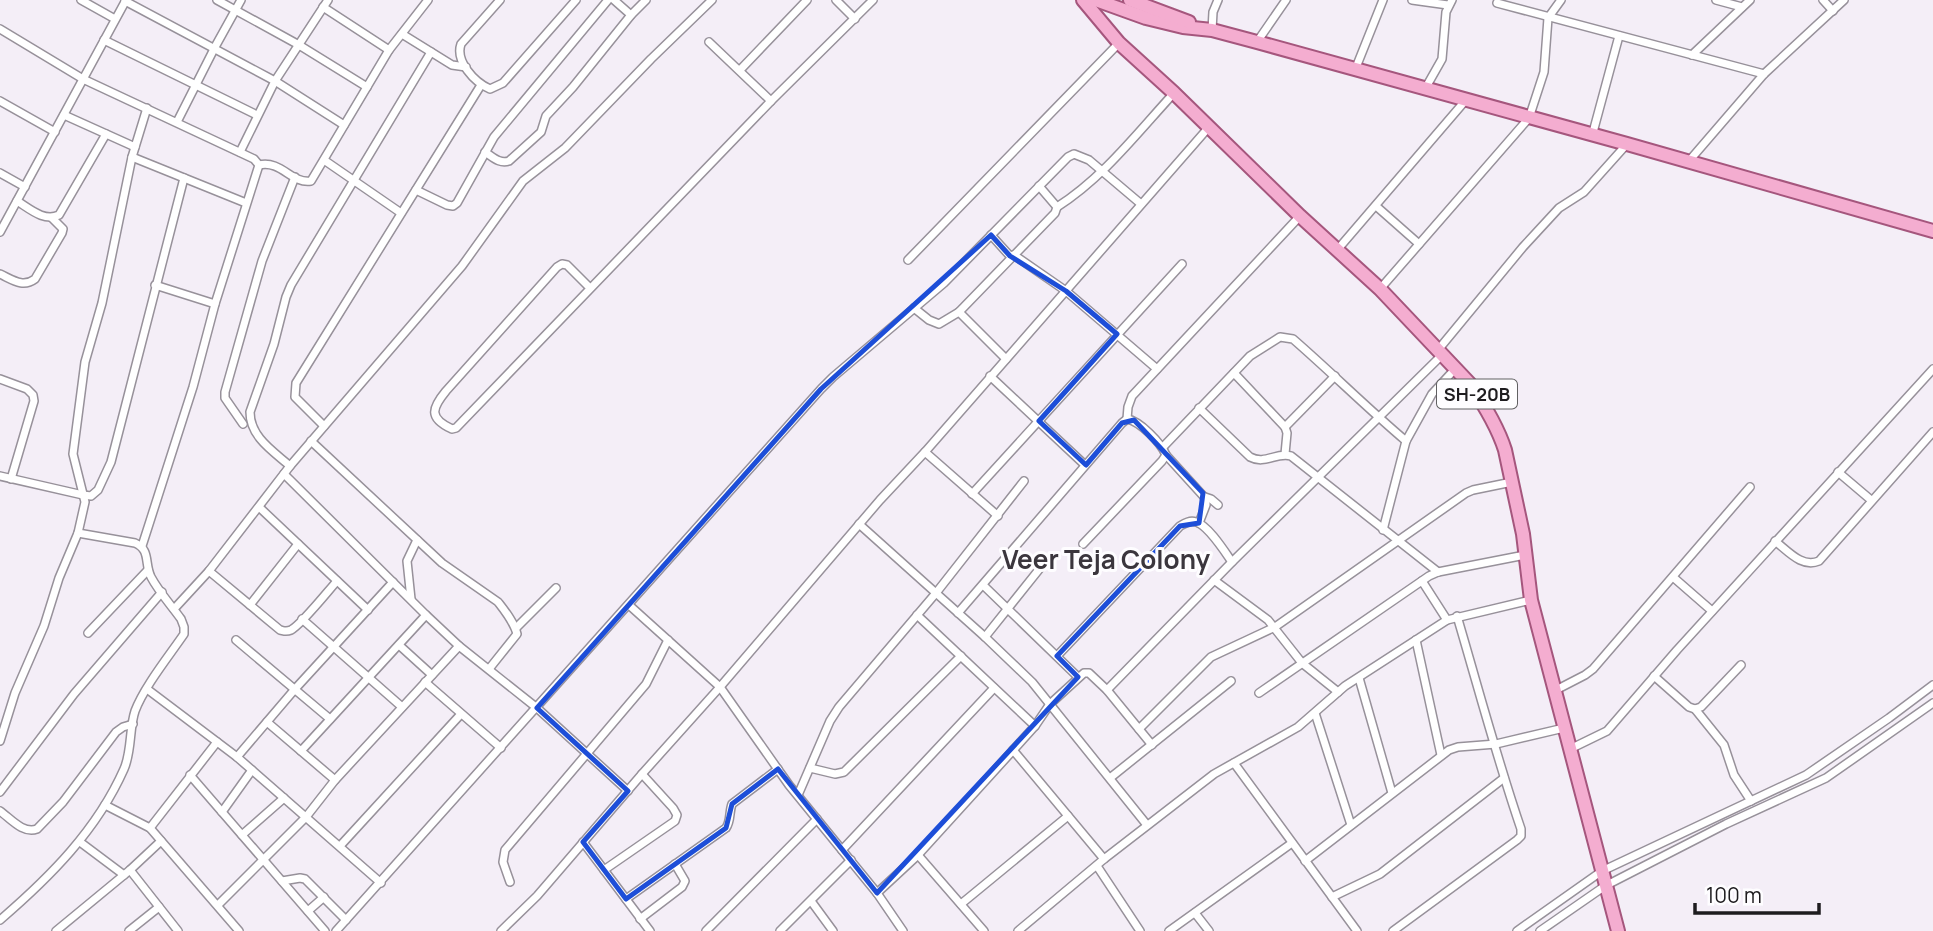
<svg xmlns="http://www.w3.org/2000/svg" width="1933" height="931" viewBox="0 0 1933 931" font-family="Manrope,sans-serif">
<rect width="100%" height="100%" fill="#f4eef7"/>
<g fill="none" stroke-linecap="round" stroke-linejoin="round">
<defs>
<g id="minor">
<polyline points="81,0 115,19"/>
<polyline points="217,0 299,45 367,87"/>
<path d="M500,0L461,44C455,61 474,82 490,89L503,83L576,0"/>
<polyline points="614,0 631,15"/>
<polyline points="836,0 855,19"/>
<polyline points="1412,0 1448,5"/>
<polyline points="1716,0 1742,7"/>
<polyline points="1823,0 1833,11"/>
<polyline points="125,1 275,81 344,125"/>
<polyline points="1497,3 1764,74"/>
<polyline points="323,7 389,50"/>
<polyline points="0,29 83,79 254,159 259,165 215,304 193,387 142,546"/>
<polyline points="1212,30 1213,12 1218,0"/>
<polyline points="402,34 452,65 466,67"/>
<polyline points="104,40 257,115"/>
<polyline points="709,42 771,101"/>
<polyline points="1257,42 1286,0"/>
<polyline points="1692,55 1750,0"/>
<polyline points="740,70 807,0"/>
<polyline points="1355,70 1383,0"/>
<polyline points="1425,89 1442,59 1446,12 1452,0"/>
<polyline points="0,101 55,132"/>
<polyline points="64,115 135,147"/>
<polyline points="177,122 215,47 241,0"/>
<polyline points="1592,136 1619,36"/>
<polyline points="240,152 275,81 328,0"/>
<path d="M485,152C493,157 499,164 509,161L541,132L546,116L573,87L631,15L646,0"/>
<polyline points="132,157 246,203"/>
<polyline points="324,160 401,213"/>
<polyline points="1689,161 1764,74 1844,0"/>
<path d="M259,165C282,160 291,184 311,181L389,50L428,0"/>
<polyline points="0,173 25,187"/>
<polyline points="416,190 447,205 453,206 457,203 494,137 608,0"/>
<path d="M17,201C30,209 44,222 59,215L106,134"/>
<polyline points="1376,206 1419,244"/>
<path d="M1057,207C1103,178 1138,132 1174,93"/>
<polyline points="0,232 126,0"/>
<polyline points="991,235 1010,256 1014,255 1066,291 1157,369"/>
<polyline points="1338,249 1465,101"/>
<polyline points="908,260 1119,43"/>
<path d="M0,274C13,280 23,288 35,279L62,233L63,229L52,218"/>
<polyline points="155,285 215,304"/>
<path d="M590,288L567,265L562,264L557,267L446,391C432,408 428,418 452,429L456,428L771,101L873,0"/>
<polyline points="1380,289 1529,118 1544,72 1548,18 1561,0"/>
<polyline points="914,308 929,320 939,324 959,312 1055,213 1057,207 1039,186"/>
<polyline points="959,312 1006,359"/>
<polyline points="1438,350 1523,247 1559,208 1584,192 1627,144"/>
<polyline points="1234,373 1285,427 1287,433 1285,454"/>
<polyline points="990,376 1085,465"/>
<polyline points="0,379 27,389 33,395 34,401 11,479"/>
<path d="M1199,408L1250,457C1265,465 1276,452 1291,456L1438,572"/>
<polyline points="1127,419 1128,407 1132,396 1300,216"/>
<polyline points="243,424 225,398 225,392 262,261 295,177"/>
<polyline points="324,426 295,397 296,383 481,85"/>
<polyline points="1285,427 1335,376"/>
<path d="M311,441L442,563L498,602C505,611 514,622 517,634L489,669"/>
<path d="M1163,447L1250,356L1280,337L1293,339C1331,372 1367,408 1406,441"/>
<polyline points="925,452 998,516"/>
<polyline points="1166,455 1206,499 1206,505 1199,523"/>
<path d="M290,466C273,451 250,437 250,412L274,344L286,297L291,285L431,52"/>
<polyline points="1838,472 1871,500"/>
<polyline points="284,474 426,615 459,646 537,708 628,791"/>
<polyline points="0,476 83,495 91,496 98,490 111,462 184,178"/>
<polyline points="972,494 1182,264"/>
<polyline points="1205,497 1211,499 1218,505"/>
<polyline points="259,507 368,610"/>
<polyline points="859,524 985,637 1032,682 1147,825"/>
<polyline points="1383,530 1406,441 1432,394 1455,369"/>
<polyline points="78,533 85,502 73,454 85,362 102,303 132,157 147,108"/>
<path d="M1775,541C1789,552 1802,568 1819,561L1933,432"/>
<path d="M209,571L280,630C285,631 286,632 291,630C301,625 328,591 337,581"/>
<polyline points="1673,577 1712,611"/>
<polyline points="1214,580 1268,620 1302,663 1338,692"/>
<polyline points="1422,581 1447,620"/>
<polyline points="983,585 1078,677"/>
<polyline points="411,599 407,561 417,540"/>
<polyline points="250,605 298,544"/>
<polyline points="629,605 720,687 789,785 877,893 903,931"/>
<polyline points="174,609 209,571 290,466 462,266 523,181 565,148 651,59 712,0"/>
<path d="M958,613L1122,423L1127,419C1140,421 1161,443 1166,455L1162,461L1083,544"/>
<polyline points="917,615 1035,726"/>
<polyline points="302,619 402,707"/>
<polyline points="516,628 556,588"/>
<polyline points="88,633 148,570"/>
<polyline points="985,637 1045,562"/>
<polyline points="236,640 330,719"/>
<polyline points="1416,640 1441,755"/>
<polyline points="399,645 432,675"/>
<path d="M1057,656L1180,526C1185,523 1190,520 1196,522C1208,525 1225,552 1232,562"/>
<polyline points="1654,676 1689,707 1695,709 1701,707 1741,665"/>
<polyline points="1359,678 1392,793"/>
<polyline points="425,682 501,748"/>
<polyline points="147,689 237,757 381,883"/>
<polyline points="1107,690 1232,562 1442,355"/>
<polyline points="1554,691 1585,675 1593,669 1750,487"/>
<polyline points="1259,693 1429,576 1438,572 1525,555"/>
<polyline points="1695,709 1724,745 1734,775 1751,801"/>
<polyline points="1315,713 1351,825"/>
<polyline points="267,722 335,780"/>
<polyline points="1139,729 1211,657 1275,627 1466,493 1473,490 1512,482"/>
<path d="M0,741L15,693L44,626L59,578L78,533L135,543C151,550 144,563 151,577C159,592 171,605 181,619L184,627V634C169,656 144,687 135,711C129,729 132,751 124,769C97,830 50,877 0,920"/>
<polyline points="1570,749 1607,731 1677,650 1933,369"/>
<polyline points="1013,750 1104,859"/>
<polyline points="301,751 426,615"/>
<polyline points="237,757 295,689 393,582"/>
<polyline points="1234,763 1357,931"/>
<polyline points="810,768 835,774 844,772 961,656"/>
<polyline points="190,775 325,931"/>
<polyline points="1110,778 1231,681"/>
<polyline points="0,792 74,694 162,592"/>
<polyline points="798,795 830,721 839,707 936,593 1024,481"/>
<polyline points="105,805 150,828 239,931"/>
<path d="M0,811C11,819 23,834 37,829L63,802L116,732L123,727L133,724"/>
<polyline points="222,812 252,770"/>
<polyline points="150,828 217,742"/>
<polyline points="242,835 284,798"/>
<polyline points="80,842 124,875"/>
<polyline points="583,842 650,931"/>
<polyline points="340,846 461,714"/>
<polyline points="842,850 994,688"/>
<polyline points="918,855 984,931"/>
<polyline points="1305,861 1449,750 1458,747 1496,744 1564,728"/>
<polyline points="1097,866 1140,931"/>
<polyline points="130,870 178,931"/>
<polyline points="604,870 675,821 677,815 673,808 642,774"/>
<polyline points="282,881 300,878 305,879 346,920"/>
<polyline points="510,882 503,862 505,850 646,684 668,640"/>
<polyline points="877,893 918,855 1035,726 1050,704 1084,673 1089,673 1107,690 1152,745"/>
<polyline points="1332,897 1380,874 1504,778"/>
<path d="M626,899L726,828C731,821 729,812 732,804L778,769"/>
<polyline points="811,901 833,931"/>
<polyline points="961,904 1068,816"/>
<polyline points="218,905 306,817 335,780 459,646"/>
<polyline points="308,911 324,897"/>
<polyline points="1195,913 1209,931"/>
<polyline points="640,919 682,887 685,881 675,864"/>
<polyline points="56,931 130,870 161,841"/>
<polyline points="129,931 159,907"/>
<polyline points="336,931 821,389 833,377 944,283 1068,157 1074,154 1089,160 1141,204"/>
<polyline points="501,931 537,896 642,774 720,687 880,500 925,452 1209,127"/>
<polyline points="706,931 817,819"/>
<polyline points="780,931 851,860"/>
<polyline points="1018,931 1104,859 1214,774 1298,727 1345,686 1447,620 1531,600"/>
<polyline points="1169,931 1292,843"/>
<path d="M1393,931L1517,840L1521,836V829C1497,759 1478,687 1457,616"/>
<polyline points="1517,931 1602,871 1806,775 1889,718 1933,685"/>
<polyline points="1540,931 1605,886 1726,824 1826,778 1933,703"/>
</g>
<g id="primary">
<path d="M1083,0L1119,43L1174,93L1300,216L1380,289L1470,384C1483,403 1498,428 1505,450L1523,534L1531,600L1618,931"/>
<polyline points="1096,0 1146,18 1183,27 1212,30 1257,42 1627,144 1933,231"/>
<polyline points="1130,0 1189,22"/>
</g>
</defs>
<use href="#minor" stroke="#97919a" stroke-width="10"/>
<use href="#primary" stroke="#a5567d" stroke-width="16"/>
<use href="#minor" stroke="#fff" stroke-width="7"/>
<use href="#primary" stroke="#f4add0" stroke-width="12"/>
</g>
<path fill="none" stroke="#1d4ed8" stroke-width="5" stroke-linejoin="round" d="M991,235L1010,256L1066,291L1117,334L1039,421L1086,465L1122,423L1134,420L1203,493L1199,523L1180,526L1057,656L1078,677L877,893L778,769L732,804L726,828L626,899L583,842L628,791L537,708L821,389Z"/>
<g text-anchor="middle" dominant-baseline="central" stroke-width="6" stroke-linejoin="round" paint-order="stroke">
<rect fill="#fefdff" stroke="#616062" stroke-width="2" x="1437" y="379.5" width="80" height="29" rx="5"/>
<g font-size="18" font-weight="bold" fill="#1e1c1f">
<text x="1477" y="394">SH-20B</text>
</g>
<g font-size="26" font-weight="bold" fill="#3b363d" stroke="#fefdff">
<text x="1106" y="559">Veer Teja Colony</text>
</g>
</g>
<path d="M1695 903v10h124v-10" fill="none" stroke="#1e1c1f" stroke-width="3.5"/>
<text x="1706" y="903" font-size="21" fill="#1e1c1f" stroke="#fefdff" stroke-width="5" paint-order="stroke">100 m</text>
</svg>
